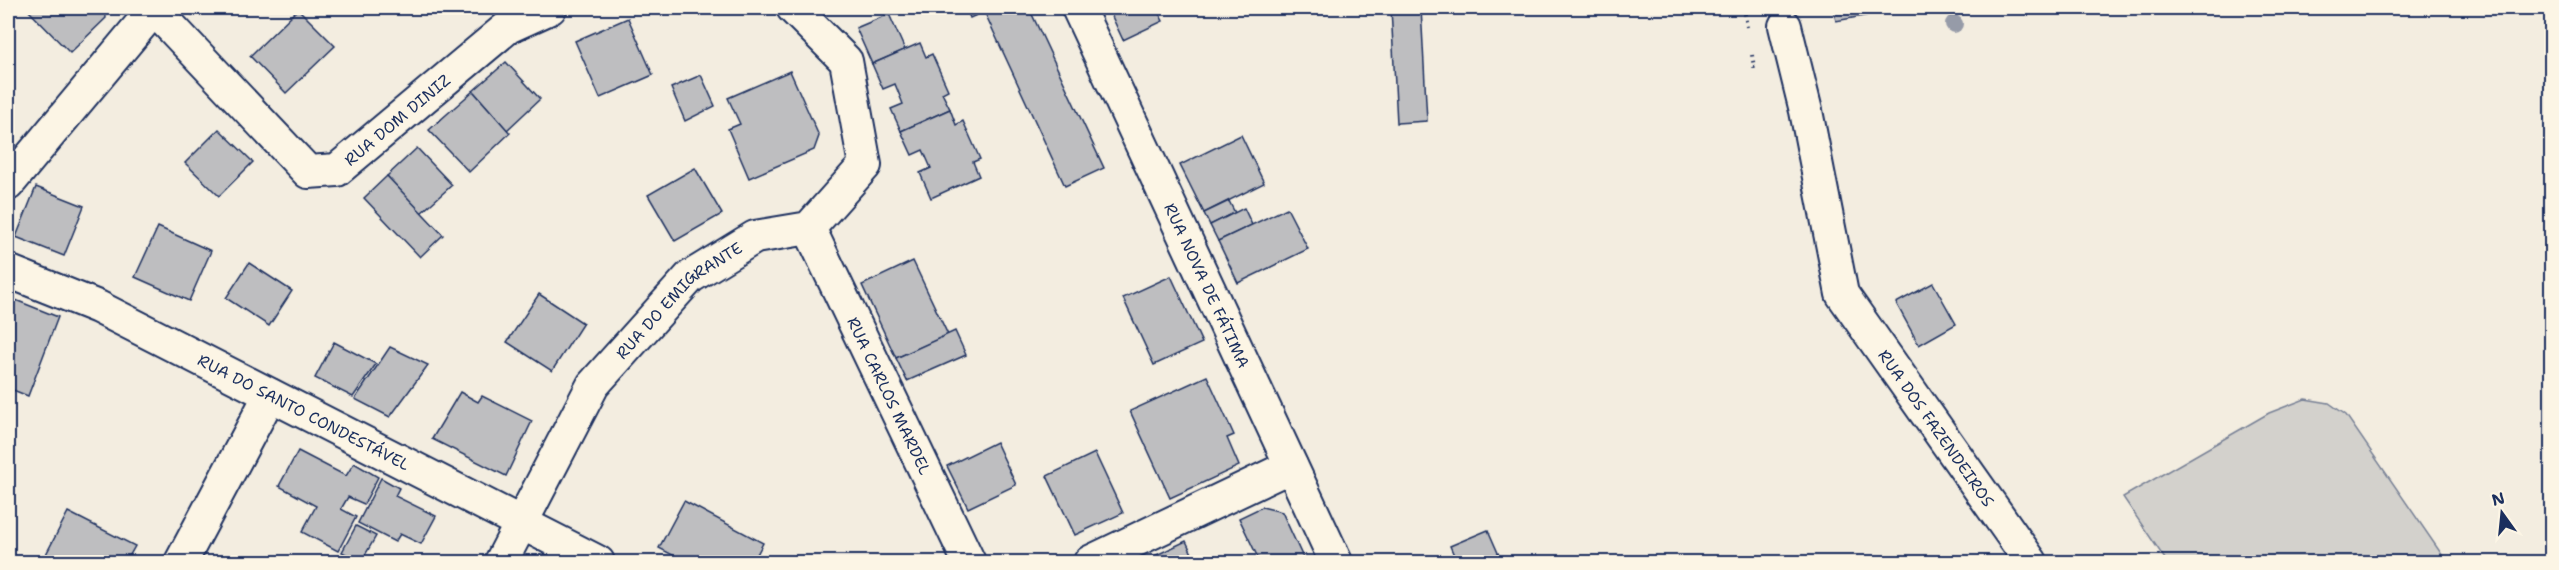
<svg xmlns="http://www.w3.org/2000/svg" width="2559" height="570" viewBox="0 0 2559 570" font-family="'Shantell Sans',sans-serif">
<rect width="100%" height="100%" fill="#f3ede0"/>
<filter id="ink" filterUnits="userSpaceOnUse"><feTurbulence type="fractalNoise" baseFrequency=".0167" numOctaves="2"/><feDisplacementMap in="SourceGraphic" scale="12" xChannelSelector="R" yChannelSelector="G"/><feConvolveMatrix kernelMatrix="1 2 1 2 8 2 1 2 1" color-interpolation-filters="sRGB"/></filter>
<g filter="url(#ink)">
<polygon fill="#d3d1cc" stroke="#778095" stroke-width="1.5" points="2305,399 2329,403 2346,415 2447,562 2167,562 2123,497 2269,413"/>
<g fill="#bebec0" stroke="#1b2f5e" stroke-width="1.5">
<polygon points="26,8 105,8 106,18 70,53"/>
<polygon points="185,8 200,8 192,15"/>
<polygon points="966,8 992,8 970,18"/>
<polygon points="992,8 1029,8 1104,168 1065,186 984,11"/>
<polygon points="1108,8 1156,8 1163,21 1123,40"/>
<polygon points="1391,8 1421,8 1427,121 1397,123"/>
<polygon points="1833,8 1891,8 1891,11 1836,21"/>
<polygon points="298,9 335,46 286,93 250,56"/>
<polygon points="889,14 905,50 872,64 856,28"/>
<polygon points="628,18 653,75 600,98 575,41"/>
<polygon points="920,43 926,57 932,54 948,90 942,93 950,109 901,131 891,109 903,104 895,84 883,89 872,64"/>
<polygon points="506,62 540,99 507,130 473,91"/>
<polygon points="790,71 819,136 814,150 749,178 728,129 740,124 728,98"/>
<polygon points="701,75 715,106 685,121 671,88"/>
<polygon points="473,91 510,133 469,172 429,130"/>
<polygon points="950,109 956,125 963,121 980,159 973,162 979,176 931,198 920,173 931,168 923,150 912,155 901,131"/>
<polygon points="219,129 253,162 219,196 185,163"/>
<polygon points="1241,135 1264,183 1204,213 1180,165"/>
<polygon points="417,148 452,185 421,213 387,176"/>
<polygon points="695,168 722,214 675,241 648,195"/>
<polygon points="387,176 443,235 420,257 364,198"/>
<polygon points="36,187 84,206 64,256 16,237"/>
<polygon points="1229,201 1235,213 1210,225 1204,213"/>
<polygon points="1244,208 1252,225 1218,241 1210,225"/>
<polygon points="1287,208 1308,249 1238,283 1218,241"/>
<polygon points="158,227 211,251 189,301 135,277"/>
<polygon points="913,261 948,335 896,358 862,285"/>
<polygon points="249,263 292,291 269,326 226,298"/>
<polygon points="1171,276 1202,343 1154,365 1123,298"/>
<polygon points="1933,283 1956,324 1919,345 1896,303"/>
<polygon points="539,294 583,323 552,371 507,342"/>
<polygon points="8,297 58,317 28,396 8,388"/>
<polygon points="955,331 966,355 907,381 896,358"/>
<polygon points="334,342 376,364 353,397 315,378"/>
<polygon points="390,347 428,365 390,417 355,399"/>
<polygon points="1207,376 1234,435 1227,438 1239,466 1170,498 1130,411"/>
<polygon points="460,392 478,402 482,396 532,421 506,476 432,439"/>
<polygon points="996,442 1016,485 968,508 947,466"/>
<polygon points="298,451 346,476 354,463 378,477 364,504 348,497 341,509 356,517 338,551 302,532 316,506 279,486"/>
<polygon points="1095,453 1123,513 1075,535 1047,476"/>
<polygon points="381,478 399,488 395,496 436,516 421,544 400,534 395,542 358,523"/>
<polygon points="684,501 763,543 753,562 686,562 659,548"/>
<polygon points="1262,507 1282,512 1305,562 1260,562 1239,518"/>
<polygon points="68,512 135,546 126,562 42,562"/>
<polygon points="356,526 376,536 361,562 342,552"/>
<polygon points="1488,530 1502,562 1457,562 1450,546"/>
<polygon points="1186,541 1196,562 1148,562 1146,560"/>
</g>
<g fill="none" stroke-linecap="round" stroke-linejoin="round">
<defs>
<g id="street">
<path id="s1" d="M153,8L308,172L337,170L508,27L550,8"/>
<path id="s2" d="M1078,8L1336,562"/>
<path id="s3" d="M1785,26L1806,111L1842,294L2031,562"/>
<polyline points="8,184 154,9"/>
<path id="s4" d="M809,228L969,562"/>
<path id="s5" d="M8,271L98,307L598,562"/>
<polyline points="181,562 270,395"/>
<path id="s6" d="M501,562L593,385L690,277L755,237L809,228L865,165L846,61L793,8"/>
<polyline points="1090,562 1291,466"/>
</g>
</defs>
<use href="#street" stroke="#1b2f5e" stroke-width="36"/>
<g stroke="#1b2f5e" stroke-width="4" stroke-dasharray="1.5 4.5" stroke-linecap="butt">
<polyline points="1744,8 1747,27"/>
<polyline points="1752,55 1754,67 1759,66"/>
</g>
<use href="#street" stroke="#fcf5e5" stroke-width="32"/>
</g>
<circle fill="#969ba8" cx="1954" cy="24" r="9"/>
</g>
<g text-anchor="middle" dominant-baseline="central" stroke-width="4.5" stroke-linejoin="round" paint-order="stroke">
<g font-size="16" fill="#1b2f5e" stroke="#fcf5e5">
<text stroke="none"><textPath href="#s1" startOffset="333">RUA DOM DINIZ</textPath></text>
<text stroke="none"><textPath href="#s2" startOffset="306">RUA NOVA DE FÁTIMA</textPath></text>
<text stroke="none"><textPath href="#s6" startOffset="321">RUA DO EMIGRANTE</textPath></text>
<text stroke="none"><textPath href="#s4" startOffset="186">RUA CARLOS MARDEL</textPath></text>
<text stroke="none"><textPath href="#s5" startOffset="328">RUA DO SANTO CONDESTÁVEL</textPath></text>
<text stroke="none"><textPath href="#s3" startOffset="438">RUA DOS FAZENDEIROS</textPath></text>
</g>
</g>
<rect width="2559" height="570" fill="none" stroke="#fcf5e5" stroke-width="30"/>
<rect x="15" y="15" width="2529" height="540" fill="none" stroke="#1b2f5e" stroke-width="2" filter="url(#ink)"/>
<g transform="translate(2502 513) rotate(345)" stroke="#fcf5e5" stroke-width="4.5" paint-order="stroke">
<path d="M0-4.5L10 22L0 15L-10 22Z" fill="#1b2f5e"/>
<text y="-9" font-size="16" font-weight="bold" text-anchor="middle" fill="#1b2f5e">N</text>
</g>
</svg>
